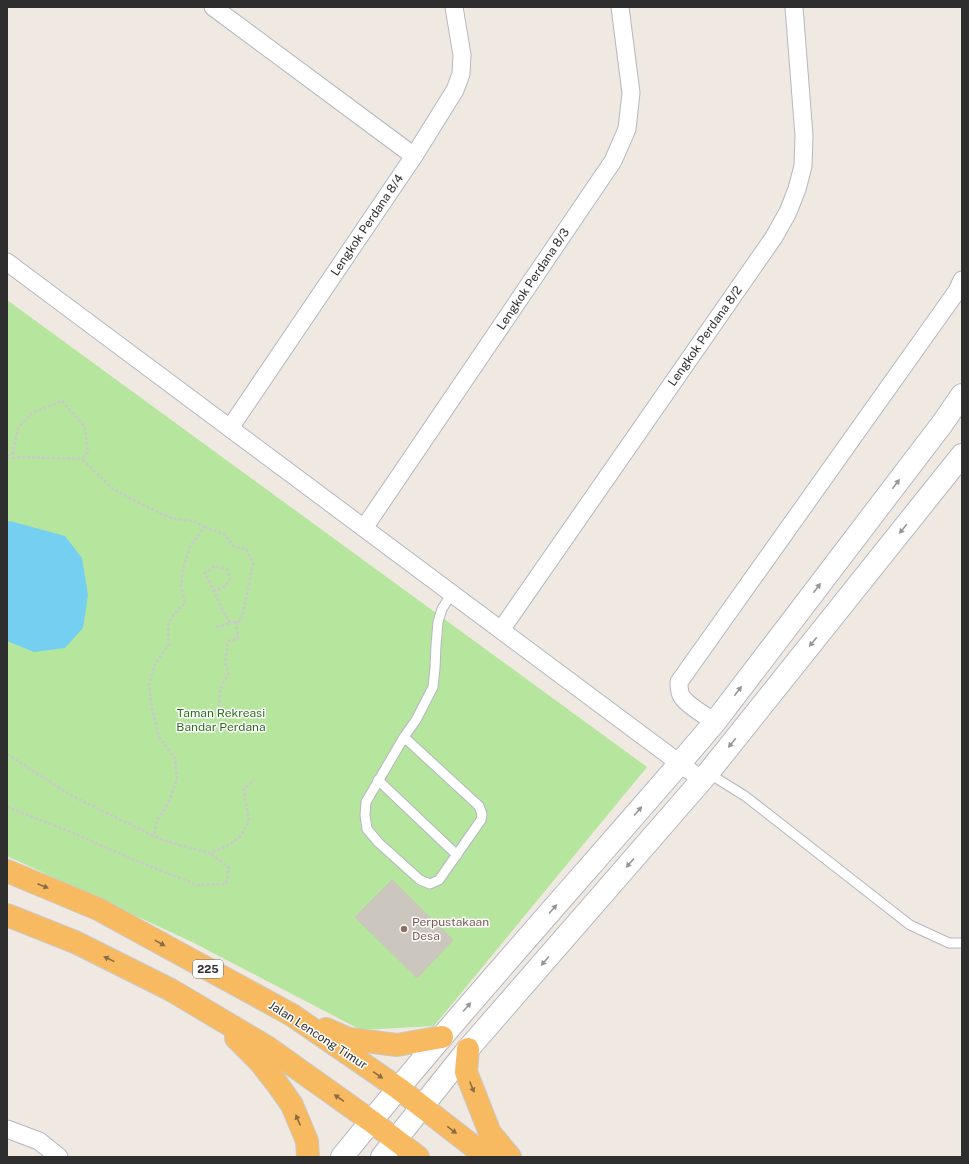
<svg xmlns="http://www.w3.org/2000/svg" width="969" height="1164" viewBox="0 0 969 1164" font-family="'Public Sans',sans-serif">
<rect width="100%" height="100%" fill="#efe9e1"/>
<polygon fill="#b6e59e" points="7,300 647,767 434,1026 361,1030 192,942 7,856"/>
<polygon fill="#75cff0" points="10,521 65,536 82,558 88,595 83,628 65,648 34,652 7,641 7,522"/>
<polygon fill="#cbc7bf" stroke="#cbc5ba" points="392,880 453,940 417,978 355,917"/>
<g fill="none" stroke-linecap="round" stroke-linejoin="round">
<defs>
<g id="service">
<polygon points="404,737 479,806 482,814 481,820 439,880 430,884 420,880 379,843 367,829 365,815 366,802"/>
<polyline points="404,737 416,720 433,687 435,668 436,645 438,622 442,609 452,593"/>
<polyline points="708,773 745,796 910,925 949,943 962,943"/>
<polyline points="378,780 457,855"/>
</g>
<g id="minor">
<polyline points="213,7 414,156"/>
<polyline points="7,262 702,780"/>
<polyline points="230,428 414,156 455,90 461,74 462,55 454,7"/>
<polyline points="364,528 613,161 627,129 631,93 620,7"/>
<polyline points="501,630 774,237 788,212 797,189 803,166 804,136 794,7"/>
<path d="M715,722C705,715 689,707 682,697C679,693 679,687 679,682L957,291L962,280"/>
<polyline points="7,1129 39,1141 59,1157"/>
</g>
<g id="tertiary">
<path d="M342,1157C451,1022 567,894 680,763L715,722L942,424L962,395"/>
<polyline points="382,1157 468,1049 708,773 962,455"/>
</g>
<g id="trunk">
<polyline points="7,871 98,909 292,1015 398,1088 487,1157"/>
<polyline points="7,915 75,942 171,990 267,1047 371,1121 418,1157"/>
<polyline points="326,1029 349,1039 397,1045 442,1037"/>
<polyline points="236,1038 260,1062 278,1085 292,1105 307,1141 308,1157"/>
<polyline points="468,1049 466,1072 490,1133 510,1157"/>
</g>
</defs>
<use href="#service" stroke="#b4b7c1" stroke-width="11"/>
<use href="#minor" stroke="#b4b7c1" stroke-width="19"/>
<use href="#tertiary" stroke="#b4b7c1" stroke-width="24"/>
<use href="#trunk" stroke="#c9c9c9" stroke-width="24"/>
<g stroke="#c9c9c9" stroke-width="2.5" stroke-dasharray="3 2" stroke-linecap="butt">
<path d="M7,456L13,453L18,428L32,413L62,401L85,427L88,452L82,459L113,489L145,506L171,518L196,522L204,527L190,547L183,568L181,587L185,603C169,619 166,621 169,644L154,666L149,685L152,709L159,737L175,758L177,779L169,801L157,821L154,835"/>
<polyline points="7,459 21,457 82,459"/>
<polyline points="204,527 224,534 234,547 246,549 253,563 246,600 241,621 231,623 225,615 205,573 215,566 227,569 230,580 224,587 214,591"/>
<polyline points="216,627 231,623"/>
<path d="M220,713C219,695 218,689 229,673L225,663L228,641L238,639L236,622"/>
<polyline points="7,754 72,796 160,839 187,847 210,853 225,847 239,838 249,822 244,789 254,780"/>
<polyline points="7,807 66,830 132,859 197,885 226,884 229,868 210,853"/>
</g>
<use href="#service" stroke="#fff" stroke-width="9"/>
<use href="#minor" stroke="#fff" stroke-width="17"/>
<use href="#tertiary" stroke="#fff" stroke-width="22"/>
<use href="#trunk" stroke="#f8ba60" stroke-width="22"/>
</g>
<defs><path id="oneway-solid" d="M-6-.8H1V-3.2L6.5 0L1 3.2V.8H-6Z"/></defs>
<g fill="#969696">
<use href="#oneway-solid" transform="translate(896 484) rotate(-53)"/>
<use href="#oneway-solid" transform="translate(903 529) rotate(129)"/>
<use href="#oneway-solid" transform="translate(817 588) rotate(-53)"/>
<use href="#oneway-solid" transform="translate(813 642) rotate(129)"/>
<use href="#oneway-solid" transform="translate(738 691) rotate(-53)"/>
<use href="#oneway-solid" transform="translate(732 743) rotate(129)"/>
<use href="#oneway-solid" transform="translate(638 811) rotate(-49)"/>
<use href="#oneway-solid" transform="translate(630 863) rotate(131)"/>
<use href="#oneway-solid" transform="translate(553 909) rotate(-49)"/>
<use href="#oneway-solid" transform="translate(545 961) rotate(131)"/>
<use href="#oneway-solid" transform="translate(467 1007) rotate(-49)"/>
</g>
<g fill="#896d44">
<use href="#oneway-solid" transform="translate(43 886) rotate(23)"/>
<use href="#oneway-solid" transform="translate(160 943) rotate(29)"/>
<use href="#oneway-solid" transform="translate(109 959) rotate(-154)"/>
<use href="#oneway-solid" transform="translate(378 1075) rotate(35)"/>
<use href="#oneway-solid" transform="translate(472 1087) rotate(68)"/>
<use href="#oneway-solid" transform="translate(339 1098) rotate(-145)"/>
<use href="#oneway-solid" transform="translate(298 1120) rotate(-113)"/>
<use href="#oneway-solid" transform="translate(452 1130) rotate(38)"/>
</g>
<circle fill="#8d6e63" stroke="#fff" stroke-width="1.5" cx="404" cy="929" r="4"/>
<g text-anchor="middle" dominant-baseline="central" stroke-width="3" stroke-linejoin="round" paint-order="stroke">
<rect fill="#fff" stroke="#6d6d6d" stroke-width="1" x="193" y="960" width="30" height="18" rx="3"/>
<g font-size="11" font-weight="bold" fill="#2e2e2e">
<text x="208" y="969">225</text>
</g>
<g font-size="12" fill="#2e2e2e" stroke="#fff">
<text transform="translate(367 225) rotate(-56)">Lengkok Perdana 8/4</text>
<text transform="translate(533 279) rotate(-56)">Lengkok Perdana 8/3</text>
<text transform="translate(705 336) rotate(-55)">Lengkok Perdana 8/2</text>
<text transform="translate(318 1035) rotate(33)">Jalan Lencong Timur</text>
</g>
<g font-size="12" fill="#2c6e1b" stroke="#fff">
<text x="221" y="713">Taman Rekreasi<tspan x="221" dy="14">Bandar Perdana</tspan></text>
</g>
<g font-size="12" fill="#785e54" stroke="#fff" text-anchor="start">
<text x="412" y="922">Perpustakaan<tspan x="412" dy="14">Desa</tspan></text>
</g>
</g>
<rect width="969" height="1164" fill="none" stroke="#2e2e2e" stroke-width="16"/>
</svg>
